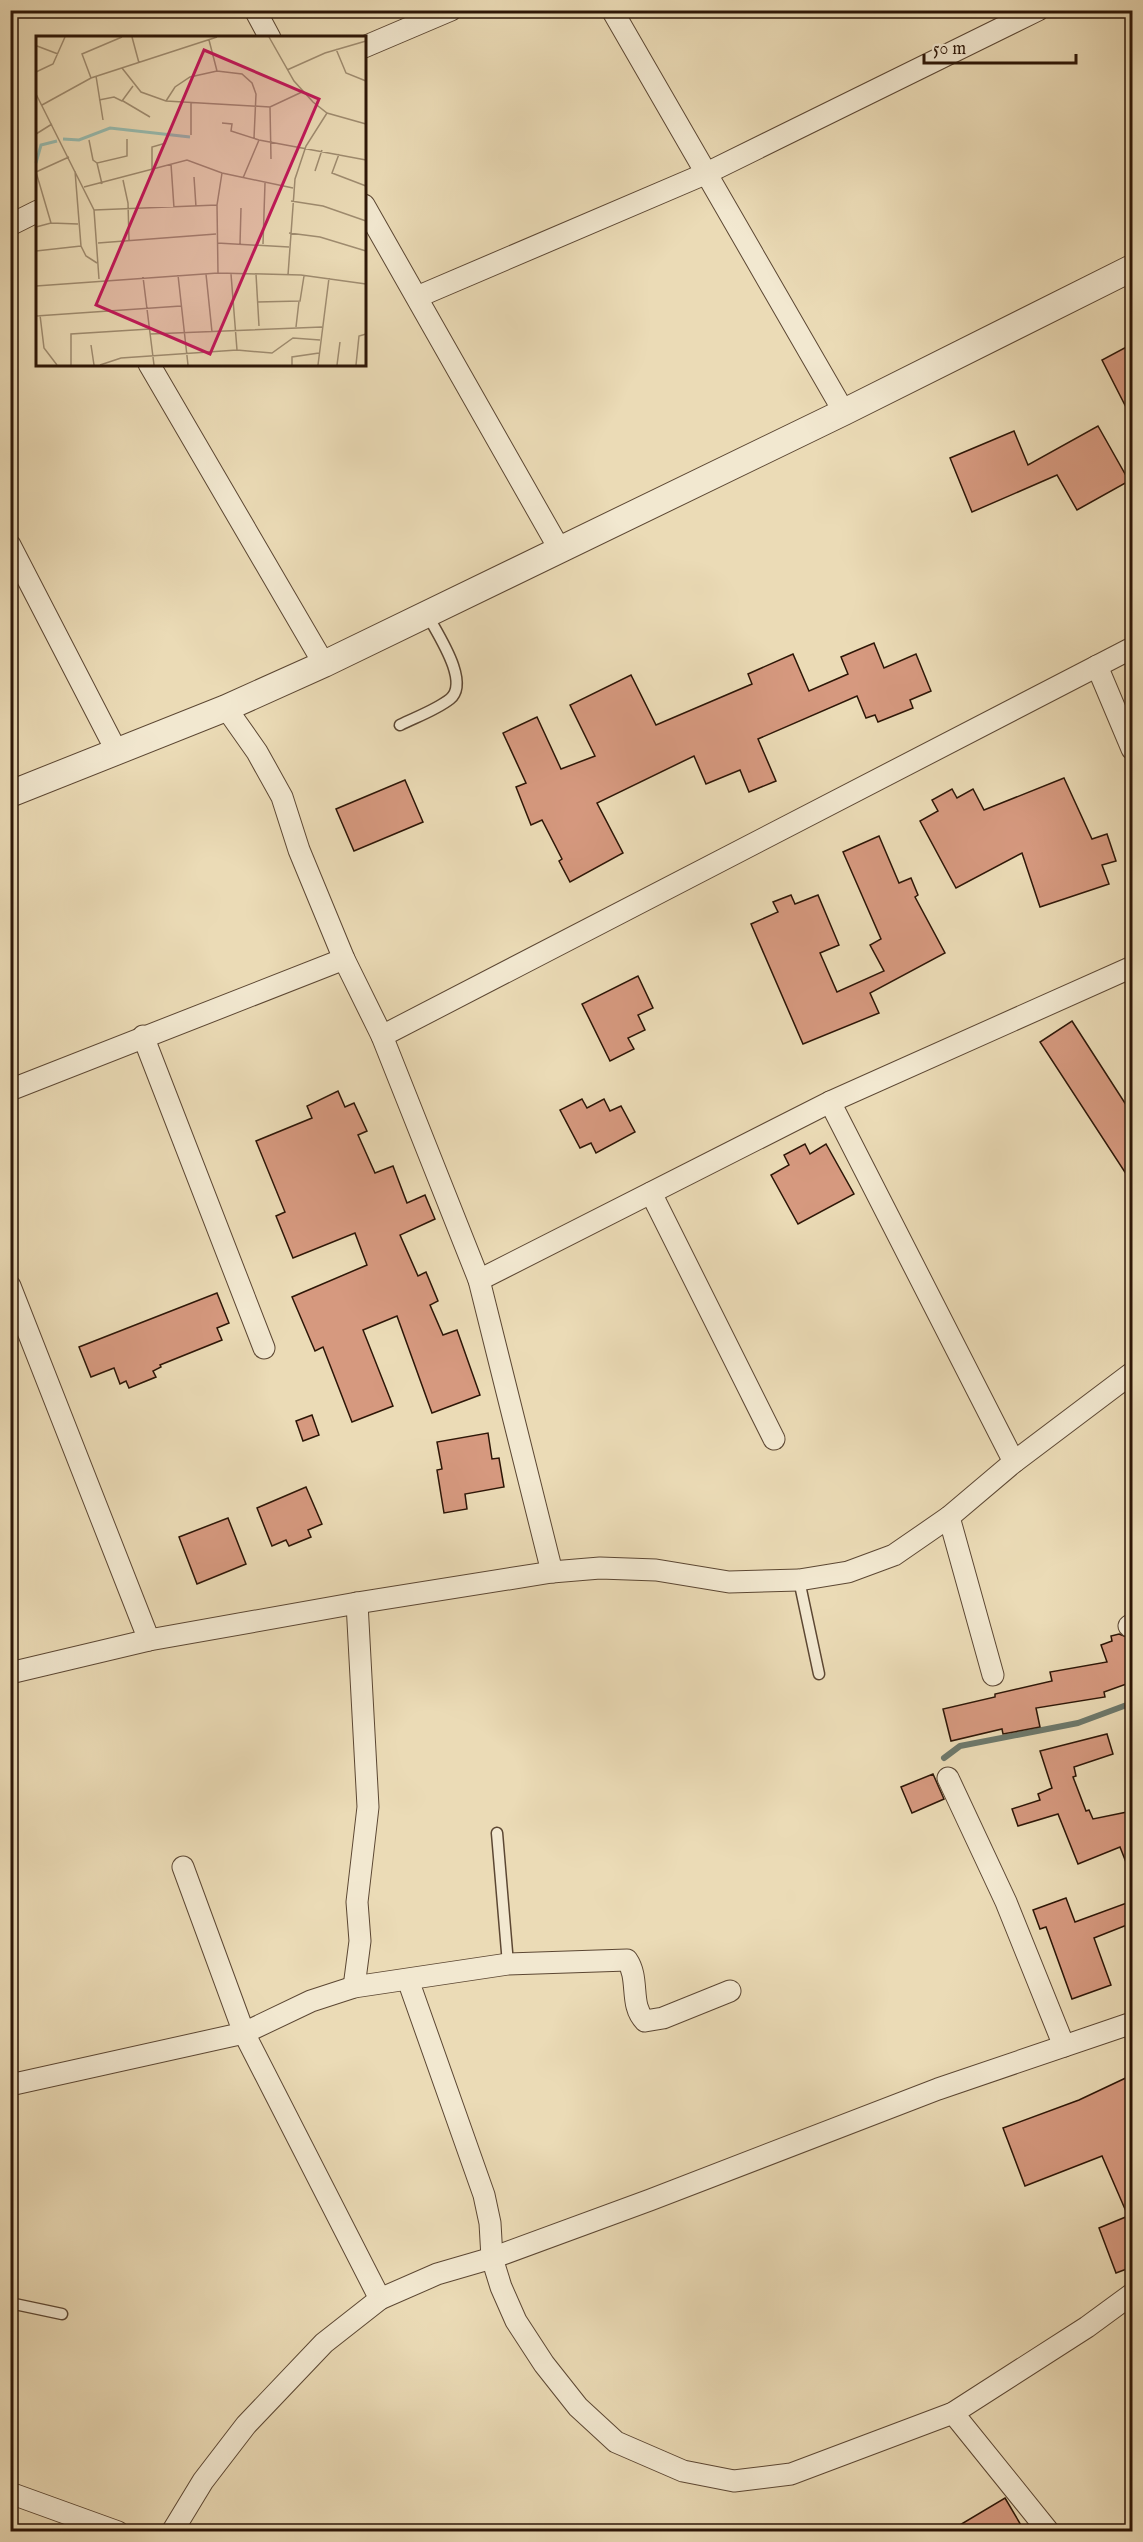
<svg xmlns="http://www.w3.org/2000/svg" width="1143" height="2542" viewBox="0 0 1143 2542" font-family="'IM FELL English',serif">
<rect width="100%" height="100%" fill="#ebdbb6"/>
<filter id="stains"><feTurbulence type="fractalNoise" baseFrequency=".00333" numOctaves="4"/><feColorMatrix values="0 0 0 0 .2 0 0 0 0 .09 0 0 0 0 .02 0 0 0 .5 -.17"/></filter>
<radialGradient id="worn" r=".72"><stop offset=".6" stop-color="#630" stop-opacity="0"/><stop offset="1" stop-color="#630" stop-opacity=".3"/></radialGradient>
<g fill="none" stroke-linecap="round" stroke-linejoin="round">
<polyline stroke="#6d796c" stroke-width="6" points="944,1758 960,1746 1078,1723 1132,1703"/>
</g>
<g fill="#d6997f" stroke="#2d1607" stroke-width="1.5">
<polygon points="1132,344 1132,419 1102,360"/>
<polygon points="1098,426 1129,481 1077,510 1057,475 972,512 950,458 1014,431 1028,465"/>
<polygon points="874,643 884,668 916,654 931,691 910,700 913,708 878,722 875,715 866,718 857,696 758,739 776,781 749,792 740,770 706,784 694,756 597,803 623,853 570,882 559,861 562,859 542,820 531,825 516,787 526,783 503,733 537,717 561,769 595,756 570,705 631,675 656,725 752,684 748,674 793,654 809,691 848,674 841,657"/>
<polygon points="1064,778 1092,839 1107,834 1116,861 1102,865 1109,884 1040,907 1022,853 956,888 920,821 938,811 932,800 952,789 957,798 973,789 984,810"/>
<polygon points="405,780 423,822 354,851 336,809"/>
<polygon points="879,836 899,883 911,878 918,895 915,897 945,953 870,993 879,1013 803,1044 751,924 778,912 773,902 791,895 795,904 818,895 839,945 820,953 837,992 884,971 870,945 881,939 843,852"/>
<polygon points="638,976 653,1008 638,1015 645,1030 628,1038 634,1049 610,1061 582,1004"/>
<polygon points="1072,1021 1132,1114 1132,1183 1040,1042"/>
<polygon points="338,1091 345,1107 354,1103 367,1131 358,1135 375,1173 393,1166 407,1203 425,1195 435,1219 400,1235 418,1276 426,1272 438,1301 430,1305 443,1335 457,1330 480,1395 432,1413 397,1316 363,1330 393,1406 352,1422 323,1347 315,1351 292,1297 367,1265 355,1233 293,1258 276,1216 285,1212 256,1141 312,1118 307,1106"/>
<polygon points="582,1099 587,1108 604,1099 610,1111 621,1106 635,1132 596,1153 591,1143 580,1148 560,1110"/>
<polygon points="805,1144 810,1154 826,1144 854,1194 798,1224 771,1175 789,1165 784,1155"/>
<polygon points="217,1293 229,1323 217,1328 222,1340 160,1365 161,1367 153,1371 156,1377 129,1388 126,1381 120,1384 114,1368 91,1377 79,1347"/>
<polygon points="312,1415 319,1435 303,1441 296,1421"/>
<polygon points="488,1433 492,1459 499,1458 504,1487 465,1494 467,1509 444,1513 437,1470 442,1469 437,1442"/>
<polygon points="306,1487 322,1524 308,1530 311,1537 289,1546 286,1540 272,1546 257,1508"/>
<polygon points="228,1518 246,1564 197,1584 179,1537"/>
<polygon points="1119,1634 1132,1639 1132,1682 1104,1692 1105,1697 1036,1708 1040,1727 1003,1734 1002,1729 951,1741 943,1709 995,1697 995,1694 1052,1681 1050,1672 1107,1662 1101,1645 1112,1641 1111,1636"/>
<polygon points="1107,1734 1113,1754 1074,1767 1076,1776 1073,1777 1086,1811 1089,1810 1093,1819 1132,1811 1132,1874 1131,1875 1120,1847 1078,1864 1058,1814 1018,1826 1012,1809 1040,1800 1038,1794 1052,1788 1040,1751"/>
<polygon points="933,1774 944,1799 912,1813 901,1787"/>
<polygon points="1066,1898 1075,1922 1132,1901 1132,1923 1094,1938 1111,1985 1072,1999 1046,1927 1040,1929 1033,1910"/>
<polygon points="1132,2075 1132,2267 1116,2273 1099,2228 1128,2216 1102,2156 1025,2186 1003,2128 1079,2100"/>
<polygon points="1005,2498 1025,2532 948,2532"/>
</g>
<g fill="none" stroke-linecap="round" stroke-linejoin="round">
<defs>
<g id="service">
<path d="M400,725C416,717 436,710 450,699C471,682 436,632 427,614"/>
<polyline points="799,1580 819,1674"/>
<polyline points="497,1833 508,1964"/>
<polyline points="10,2303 62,2314"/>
</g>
<g id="minor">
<polyline points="255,10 270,38"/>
<polyline points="612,10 844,412"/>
<polyline points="364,47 451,10"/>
<polyline points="364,205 560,550"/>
<polyline points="10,225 38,211"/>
<polyline points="417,297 707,173 1038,10"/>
<polyline points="149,364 324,664"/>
<polyline points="10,545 117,752"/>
<polyline points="1097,666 1132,749"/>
<polyline points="226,708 257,752 282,797 299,850 344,959 382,1036 479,1280 552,1572"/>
<polyline points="143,1036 264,1348"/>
<polyline points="382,1036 1132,648"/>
<polyline points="10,1090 344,959"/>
<polyline points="830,1102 1014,1462"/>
<polyline points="651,1193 774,1439"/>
<polyline points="479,1280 830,1102 1132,967"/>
<polyline points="10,1286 149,1640"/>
<polyline points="949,1517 993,1675"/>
<polyline points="1129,1626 1132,1624"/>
<polyline points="10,1673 149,1640 357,1603 552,1572 600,1568 656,1570 729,1582 799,1580 848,1572 894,1555 949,1517 1014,1462 1132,1373"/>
<polyline points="948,1778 1006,1902 1064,2046"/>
<polyline points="183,1867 244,2033 380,2299"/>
<polyline points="408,1980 484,2195 490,2223 492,2258 501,2287 516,2321 544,2364 578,2407 616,2442 683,2471 734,2481 791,2474 953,2413 1087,2327 1132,2294"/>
<polyline points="354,1987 360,1941 357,1902 368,1807 357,1603"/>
<path d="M10,2085L244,2033L311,2001L354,1987L508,1964L627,1960C640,1979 629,2005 645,2021L663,2018L730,1991"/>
<polyline points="953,2413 1049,2532"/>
<polyline points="10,2493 118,2532"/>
<polyline points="172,2532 203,2481 246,2425 324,2343 380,2299 437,2274 492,2258 650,2200 938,2089 1132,2023"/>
</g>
<polyline id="tertiary" points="10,794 226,708 324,664 844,412 1132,268"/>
</defs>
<use href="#service" stroke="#5c4733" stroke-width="13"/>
<use href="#minor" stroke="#5c4733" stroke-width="23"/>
<use href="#tertiary" stroke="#5c4733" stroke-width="28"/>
<use href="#service" stroke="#f2e8d0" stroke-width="10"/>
<use href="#minor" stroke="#f2e8d0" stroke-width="21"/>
<use href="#tertiary" stroke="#f2e8d0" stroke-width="26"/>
</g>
<g transform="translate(36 36)">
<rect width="330" height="330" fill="#ebdbb6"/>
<path fill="none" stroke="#98bbaf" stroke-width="3" d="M27,103L43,104L74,92L154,101M0,127L5,109L21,105"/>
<path fill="none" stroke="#9f8c70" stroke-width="1.5" d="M96,1L103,27M233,1L258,45L277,66L291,77L330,88M173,4L181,35M1,10L22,18M300,13L310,37L330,45M86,32L105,56L130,65L234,71L266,56M251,34L289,17L330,5M0,36L17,28L29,1M60,40L67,84M55,42L46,18L86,1M0,58L58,174L63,243M63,64L78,61L86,65L97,50M87,65L114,81M130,65L139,51L154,41L181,35L206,38L216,47L220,58L218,102M155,67V99M6,69L55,42L181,1M234,71L235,123M186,87L196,88L195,95L223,104L330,124M0,98L16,88M53,104L57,124L61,127M303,118L296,137L330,150M135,128L138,172M116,133V111L130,107M39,135L45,210L50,220L61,227M279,135L286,114M158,141L160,171M207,142L223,104M87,144L92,167L93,204M66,148L61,127L91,120V103M48,151L151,124L186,137L257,152M255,165L287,170L330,185M58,174L181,169M15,187L0,136L33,121M0,191L15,187L42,188M253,197L284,201L330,215M62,207L180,198M181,207L253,211M204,208L205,172M227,208L229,147M0,215L45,210M182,237L181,169L186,137M170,238L176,296M195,238L201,314M220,238L223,290M142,239L152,329M252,239L259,143L270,110L291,77M107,241L118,329M0,250L182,237L265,239L330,248M221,266L264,265L268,240M4,279L8,312L21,329M0,280L145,270M260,291L263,265M114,298L286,291M55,309L58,329M35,329V298L114,293M64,329L85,322L201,314L236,317L257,302L284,304M256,329V321L283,317M282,329L293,242M301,329L304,306M320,329L323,300L330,298"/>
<path fill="#c2185b" fill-opacity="0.15" stroke="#c2185b" stroke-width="3" d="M168,14L283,63L174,318L60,269Z"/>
<rect width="330" height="330" fill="none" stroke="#2d1607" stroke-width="3"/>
</g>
<rect width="1143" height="2542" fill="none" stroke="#ebdbb6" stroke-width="36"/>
<rect x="12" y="12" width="1119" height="2518" fill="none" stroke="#2d1607" stroke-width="3"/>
<rect x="18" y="18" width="1107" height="2506" fill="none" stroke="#2d1607" stroke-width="1.5"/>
<path d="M924 54v9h152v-9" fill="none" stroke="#2d1607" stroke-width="3"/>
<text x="933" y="54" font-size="18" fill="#2d1607" stroke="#f2e8d0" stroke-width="4.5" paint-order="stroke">50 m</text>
<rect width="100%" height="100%" filter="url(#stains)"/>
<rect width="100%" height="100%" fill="url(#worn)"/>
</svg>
